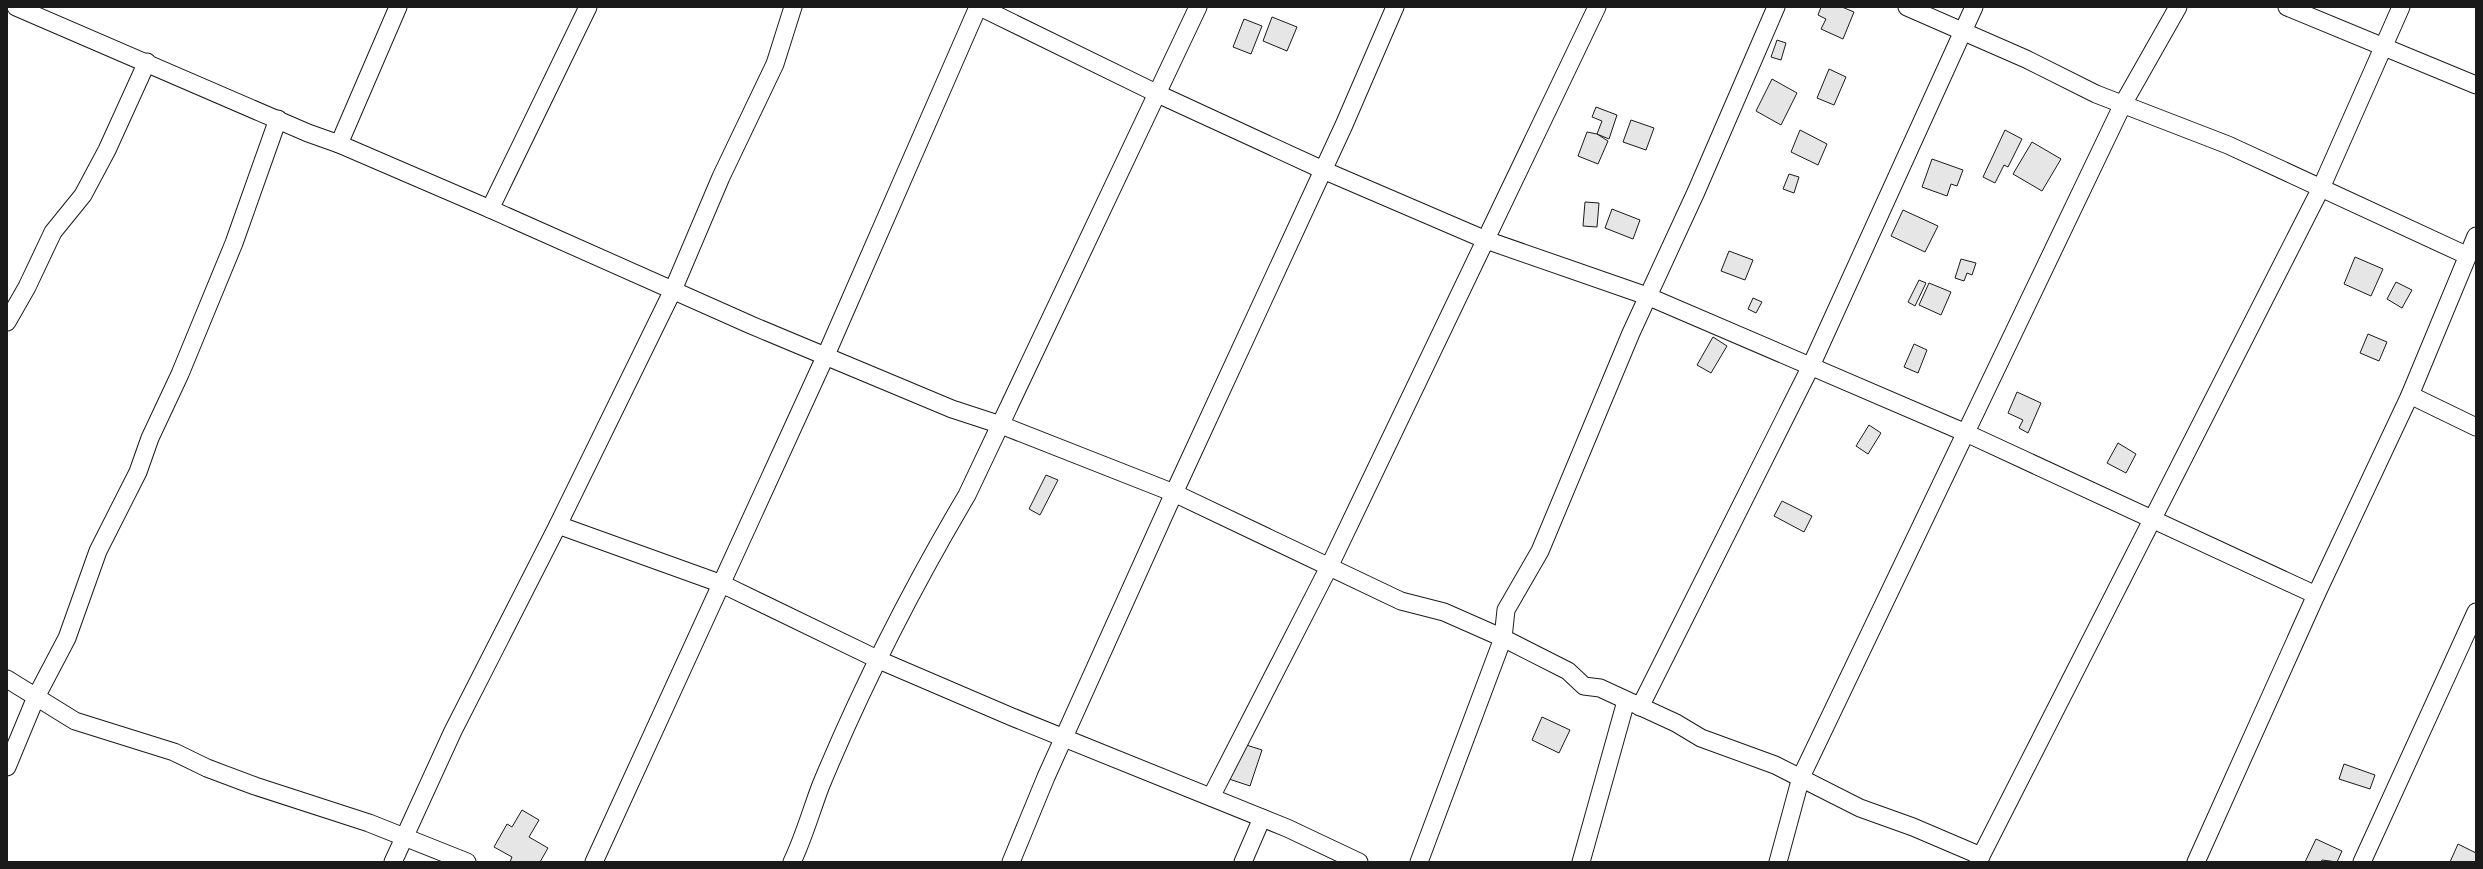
<svg xmlns="http://www.w3.org/2000/svg" width="2483" height="869" viewBox="0 0 2483 869" font-family="'Noto Serif',serif">
<rect width="100%" height="100%" fill="#fff"/>
<g fill="#e6e6e6" stroke="#1a1a1a">
<polygon points="1821,7 1842,7 1854,12 1843,39 1821,29 1826,19 1818,15"/>
<polygon points="1272,17 1297,27 1287,51 1263,41"/>
<polygon points="1244,19 1262,26 1251,54 1233,47"/>
<polygon points="1777,40 1786,43 1781,60 1771,57"/>
<polygon points="1829,69 1846,77 1834,105 1817,98"/>
<polygon points="1772,79 1797,93 1781,125 1756,111"/>
<polygon points="1596,107 1617,115 1609,139 1597,134 1602,121 1592,117"/>
<polygon points="1631,120 1654,128 1646,150 1623,142"/>
<polygon points="1800,130 1827,144 1818,165 1791,152"/>
<polygon points="2005,130 2022,139 2008,167 2004,165 1995,183 1983,177"/>
<polygon points="1587,132 1597,134 1608,141 1598,164 1578,156"/>
<polygon points="2032,142 2061,159 2042,191 2013,174"/>
<polygon points="1932,159 1963,170 1957,186 1951,184 1947,196 1922,187"/>
<polygon points="1789,174 1799,177 1794,193 1783,189"/>
<polygon points="1585,202 1599,203 1597,227 1583,226"/>
<polygon points="1612,209 1640,220 1633,239 1605,228"/>
<polygon points="1903,210 1938,226 1925,252 1891,236"/>
<polygon points="1729,251 1753,260 1745,280 1721,271"/>
<polygon points="2355,257 2383,269 2371,296 2344,284"/>
<polygon points="1961,259 1976,263 1972,275 1967,273 1964,281 1955,278"/>
<polygon points="1919,280 1926,283 1915,306 1908,302"/>
<polygon points="2396,282 2412,290 2402,308 2387,299"/>
<polygon points="1929,283 1951,292 1941,315 1919,305"/>
<polygon points="1753,298 1762,302 1756,313 1748,309"/>
<polygon points="2368,334 2387,342 2379,361 2360,353"/>
<polygon points="1713,337 1727,346 1711,373 1697,365"/>
<polygon points="1914,344 1927,350 1918,373 1904,367"/>
<polygon points="2017,392 2041,403 2028,433 2019,428 2023,420 2008,413"/>
<polygon points="1869,425 1881,433 1868,454 1856,446"/>
<polygon points="2118,443 2136,454 2126,473 2107,463"/>
<polygon points="1046,475 1058,480 1040,515 1029,509"/>
<polygon points="1782,501 1812,516 1804,532 1774,516"/>
<polygon points="1542,717 1570,730 1559,753 1532,740"/>
<polygon points="1231,740 1262,750 1250,786 1220,776"/>
<polygon points="2344,764 2375,775 2370,789 2339,779"/>
<polygon points="522,810 539,820 529,837 548,848 540,862 510,862 512,857 494,847 507,824 512,827"/>
<polygon points="2316,839 2342,851 2337,862 2322,860 2321,862 2305,862"/>
<polygon points="2458,844 2476,853 2476,862 2450,862"/>
</g>
<g fill="none" stroke-linecap="round" stroke-linejoin="round">
<defs>
<g id="street">
<polyline points="16,7 308,133 339,144 490,209 751,325 952,409 1001,425 1174,493 1401,601 1444,612 1503,638 1568,671 1584,686 1600,688 1676,723 1701,738 1775,765 1860,808 1913,827 1981,856 1978,862"/>
<polyline points="980,7 1158,94 1323,170 1486,240 1647,296 1966,433 2316,595"/>
<polyline points="1907,7 2026,59 2096,94 2228,145 2466,255"/>
<polyline points="2287,7 2476,85"/>
<polyline points="339,144 398,7"/>
<polyline points="490,209 588,7"/>
<polyline points="2476,236 2410,395 2476,427"/>
<polyline points="7,322 27,287 53,232 83,195 107,150 147,62"/>
<polyline points="558,525 722,584 879,660 1012,717 1287,828 1359,862"/>
<polyline points="7,679 75,721 174,752 207,768 255,786 369,823 467,862"/>
<polyline points="1640,707 1810,368 1974,7"/>
<polyline points="7,767 36,697 67,638 98,551 138,472 150,438 180,374 234,243 278,119"/>
<polyline points="1211,797 1329,567 1597,7"/>
<polyline points="1981,856 2321,188 2401,7"/>
<polyline points="393,862 453,731 558,525 673,290 721,177 775,64 793,7"/>
<polyline points="594,862 826,355 978,7"/>
<path d="M792,862C804,837 811,811 821,785C862,686 912,588 967,495L1198,7"/>
<polyline points="1011,862 1046,777 1174,493 1344,125 1395,7"/>
<polyline points="1243,862 1262,818"/>
<polyline points="1419,862 1503,638 1506,610 1540,551 1631,333 1696,192 1776,7"/>
<polyline points="1581,862 1626,701"/>
<polyline points="1778,862 1801,777 2123,104 2178,7"/>
<polyline points="2196,862 2316,595 2410,395"/>
<polyline points="2362,862 2476,612"/>
</g>
</defs>
<use href="#street" stroke="#1a1a1a" stroke-width="19"/>
<use href="#street" stroke="#fff" stroke-width="17"/>
</g>
<rect width="2483" height="869" fill="none" stroke="#1a1a1a" stroke-width="16"/>
</svg>
